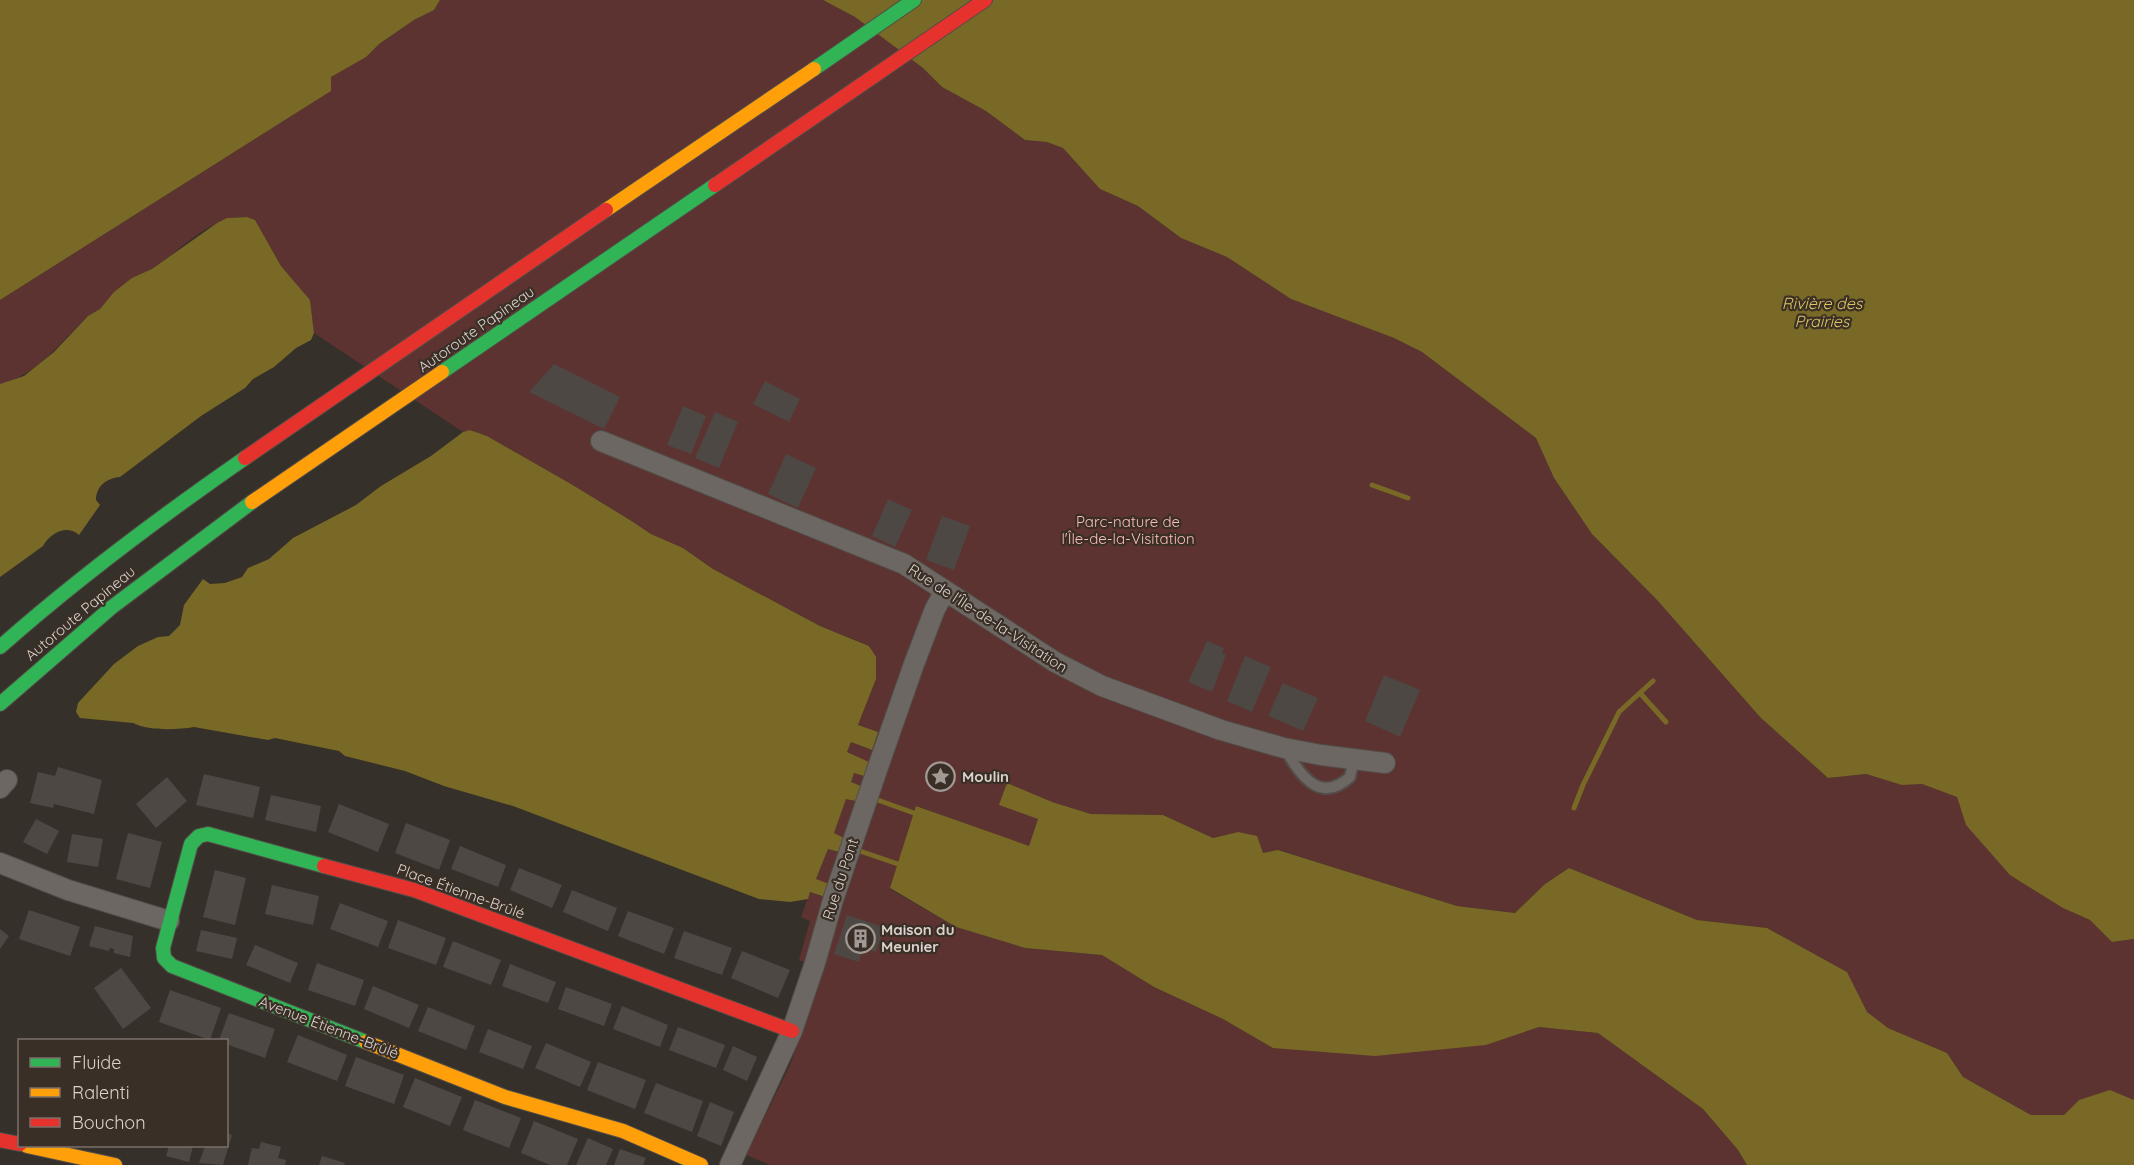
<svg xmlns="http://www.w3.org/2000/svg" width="2134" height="1165" viewBox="0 0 2134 1165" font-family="Quicksand,sans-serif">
<rect width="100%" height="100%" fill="#36302a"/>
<path fill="#5c3330" d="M440,0H823L855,17L923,68L942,87L986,111L1025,140L1047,142L1063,148L1100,189L1138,206L1181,238L1227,257L1291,299L1394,338L1422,352L1536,438L1554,478L1592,534L1657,600L1760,717L1828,778L1866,774L1902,785L1922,784L1957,797L1966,825L2063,908L2090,920L2112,942L2134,939V1100L2110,1091L2079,1100L2065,1115H2031L1963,1077L1947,1053L1888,1028L1866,1012L1847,972L1767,928L1697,920L1569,868L1545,884L1515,913L1457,906L1279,850L1263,853L1238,832L1213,838L1163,815L1091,814L1052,802L1038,819L1029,847L917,806L890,889L956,927L1025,948L1102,955L1154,987L1223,1019L1273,1048L1486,1045L1539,1027L1598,1033L1703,1109L1738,1150L1747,1165H770L746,1155L790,1065L824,969L799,960L810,921L801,917L810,892L824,897L816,879L828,849L839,852L843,838L834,833L846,798L856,800L861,786L851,782L854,773L868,762L847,752L851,742L871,750L877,732L858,725L876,679L870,646L820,626L713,569L683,548L651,534L630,520L571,484L487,436L471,430L463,432L314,333L310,300L281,266L255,220C220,205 180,252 152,269C138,276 124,283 113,294C109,298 106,303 101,308C97,312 91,314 86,318C60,343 37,375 0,384V300L331,91V77L365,57L379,44L414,20L434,10Z"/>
<g fill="#796926">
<polygon points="0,0 440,0 434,10 414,20 379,44 366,57 331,77 331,91 0,300"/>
<polygon points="823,0 2134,0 2134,939 2112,942 2090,920 2063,908 2010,875 1966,825 1957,797 1922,784 1902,785 1866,774 1828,778 1760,717 1657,600 1592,534 1554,478 1536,438 1422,352 1394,338 1291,299 1227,257 1181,238 1138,206 1100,189 1063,148 1047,142 1025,140 986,111 942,87 923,68 855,17"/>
<path d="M247,217L255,220L281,266L310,300L314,333L311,340L296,348L274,367L253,379L245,388L201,416L120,477C106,478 96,487 96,500L100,505L79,535C67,524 50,533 43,546L0,577V384L24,376L54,352L88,316L100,309L114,292L132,278L152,269L217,223L227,218Z"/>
<path d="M470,430L487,436L571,484L630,520L651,534L683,548L713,569L820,626L869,646L876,657V679L858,725L878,732L872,750L851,742L847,752L869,762L864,776L854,773L851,782L861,786L856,801L846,799L834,833L844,838L839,852L828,849L816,879L829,884L825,897L810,892L808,899L790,902L759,899L513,806L444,786L405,771L345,756L339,751L275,738L268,740L194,727C176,730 149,731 133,723L80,718L76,712L78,703L114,664L138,646L158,637L169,636L180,625L184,605L203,579L210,584L225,583L242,577L248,568L269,559L293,538L356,505L381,486L431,456L463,432Z"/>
<polygon points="1007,783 1052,802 1091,814 1163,815 1213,838 1238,832 1257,836 1263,853 1278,850 1457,906 1515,913 1545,884 1569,868 1697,920 1767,928 1847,972 1867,1012 1888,1028 1947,1053 1963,1077 2031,1115 2064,1115 2079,1100 2110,1090 2134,1100 2134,1165 1747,1165 1738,1150 1703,1109 1598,1033 1539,1027 1486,1045 1375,1056 1273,1048 1223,1019 1154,987 1102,955 1025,948 956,927 890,888 916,806 1029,846 1038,819 999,805"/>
</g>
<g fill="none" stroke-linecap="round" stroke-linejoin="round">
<g stroke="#796926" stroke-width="5">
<polyline points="1372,485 1408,498"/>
<polyline points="1640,693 1666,722"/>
<polyline points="858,793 914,813"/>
<polyline points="1574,808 1583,785 1619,712 1653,681"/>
<polyline points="854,849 898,864"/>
</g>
</g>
<g fill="#4d4844">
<polygon points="554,364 620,397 604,429 529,392"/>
<polygon points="765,381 800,399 789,422 753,404"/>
<polygon points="683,406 706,416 691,454 667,445"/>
<polygon points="715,412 738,422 719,468 695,458"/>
<polygon points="786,454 816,468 798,508 768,494"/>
<polygon points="888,499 912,510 895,547 872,536"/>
<polygon points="942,516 970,526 954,570 926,560"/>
<polygon points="1207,641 1224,648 1222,653 1226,655 1212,692 1188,682"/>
<polygon points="1245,656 1271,667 1252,712 1227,701"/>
<polygon points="1384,675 1420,690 1400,737 1365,721"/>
<polygon points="1283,683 1318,698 1303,731 1268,716"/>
<polygon points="58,767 102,780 94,814 54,804 53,808 30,803 38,772 55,776"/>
<polygon points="204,774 260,787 253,818 196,805"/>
<polygon points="167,777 187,801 156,828 136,804"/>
<polygon points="271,795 321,806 316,832 265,820"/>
<polygon points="339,804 389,824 378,852 328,832"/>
<polygon points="36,819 59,831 47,854 23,842"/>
<polygon points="406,823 450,840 439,870 395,853"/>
<polygon points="128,833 162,842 150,888 116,879"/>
<polygon points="72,834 103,839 98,867 67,862"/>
<polygon points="460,846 506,865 498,887 451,869"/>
<polygon points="519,868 562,885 552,908 510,890"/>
<polygon points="215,870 246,878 235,925 203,917"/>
<polygon points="272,885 319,896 313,925 265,914"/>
<polygon points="572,890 617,908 608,931 563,912"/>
<polygon points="340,903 388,921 378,947 330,929"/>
<polygon points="29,910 80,927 70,956 19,939"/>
<polygon points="628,911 674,928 664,954 618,936"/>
<polygon points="847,915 884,927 876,952 863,948 859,962 834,954"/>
<polygon points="398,920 446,938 436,965 388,948"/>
<polygon points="95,926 133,936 130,957 114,953 114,949 110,948 109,951 89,946"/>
<polygon points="0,929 9,936 0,949"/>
<polygon points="201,930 237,938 232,959 196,951"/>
<polygon points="684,931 732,948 722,975 674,958"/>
<polygon points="453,941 501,960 491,985 443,967"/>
<polygon points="255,945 298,963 290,983 246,965"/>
<polygon points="742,951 790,970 778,998 731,978"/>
<polygon points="317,963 364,980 355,1006 308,990"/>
<polygon points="510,964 556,982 548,1003 502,986"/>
<polygon points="121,968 151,1008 123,1029 94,988"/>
<polygon points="373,986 419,1005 409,1028 364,1009"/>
<polygon points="566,987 612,1004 604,1026 558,1009"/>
<polygon points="170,990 221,1008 210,1040 159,1022"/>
<polygon points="622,1006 668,1025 660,1047 613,1029"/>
<polygon points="428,1007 475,1026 466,1050 418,1031"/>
<polygon points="229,1013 275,1029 265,1058 226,1044 226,1040 219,1040"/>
<polygon points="678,1027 725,1045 716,1068 669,1050"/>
<polygon points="488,1029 532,1046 523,1069 479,1052"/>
<polygon points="298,1035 347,1055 337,1081 287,1062"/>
<polygon points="546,1043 591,1062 580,1087 535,1068"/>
<polygon points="733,1046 757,1057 747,1081 723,1070"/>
<polygon points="356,1057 404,1075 394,1104 345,1086"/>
<polygon points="598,1062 646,1080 635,1109 587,1090"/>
<polygon points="415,1078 462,1097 450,1126 403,1107"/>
<polygon points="656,1083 703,1101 692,1132 644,1113"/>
<polygon points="475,1100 521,1118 509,1148 463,1130"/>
<polygon points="710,1102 734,1112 721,1146 697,1136"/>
<polygon points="534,1121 578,1139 567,1165 550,1165 521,1153"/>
<polygon points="226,1133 232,1135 223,1165 199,1163 205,1146 226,1146"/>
<polygon points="588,1138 613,1149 606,1165 576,1165"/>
<polygon points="261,1142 281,1147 278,1158 286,1160 285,1165 248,1165 252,1148 259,1149"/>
<polygon points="169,1146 193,1146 189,1162 166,1156"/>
<polygon points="620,1149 646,1158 643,1165 614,1165"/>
<polygon points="322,1156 345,1163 344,1165 319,1165"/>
</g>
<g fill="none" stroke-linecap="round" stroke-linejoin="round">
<defs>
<path id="lane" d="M1285,749C1300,774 1319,805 1350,777L1354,759"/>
<g id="street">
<polyline points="601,441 904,564 1055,662 1102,686 1221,730 1284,748 1321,755 1385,763"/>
<polyline points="0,788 7,780"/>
<polyline points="0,863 68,890 169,921"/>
<polyline points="730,1165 792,1031 815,963 833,900 879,764 914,664 935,609 945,591"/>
</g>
<g id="fast">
<polyline points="814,69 914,0"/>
<polyline points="442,372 715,185"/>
<path d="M0,647C78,578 160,517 245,458"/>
<polyline points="0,704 112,607 252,502"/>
<polyline points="324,866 208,834 199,836 191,844 163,948 164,958 172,966 366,1042"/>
</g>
<g id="slow">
<polyline points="606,210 814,69"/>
<polyline points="252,502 442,372"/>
<polyline points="366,1042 505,1097 623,1131 701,1165"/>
<polyline points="27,1146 115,1165"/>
</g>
<g id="jam">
<polyline points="715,185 985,0"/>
<polyline points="245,458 606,210"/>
<polyline points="324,866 414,890 792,1031"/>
<polyline points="0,1140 20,1144"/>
</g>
</defs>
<use href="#lane" stroke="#524d48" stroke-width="14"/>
<use href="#street" stroke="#524d48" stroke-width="22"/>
<use href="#fast" stroke="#524d48" stroke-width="16"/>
<use href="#slow" stroke="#524d48" stroke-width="16"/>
<use href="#jam" stroke="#524d48" stroke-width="16"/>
<use href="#lane" stroke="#6c6762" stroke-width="10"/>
<use href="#street" stroke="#6c6762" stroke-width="20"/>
<use href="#fast" stroke="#30b455" stroke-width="14"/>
<use href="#slow" stroke="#ff9f0a" stroke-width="14"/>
<use href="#jam" stroke="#e5322d" stroke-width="14"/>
</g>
<defs>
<symbol id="sight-ring" viewBox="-11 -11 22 22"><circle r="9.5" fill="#3a2f26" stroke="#a09994" stroke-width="1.5"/><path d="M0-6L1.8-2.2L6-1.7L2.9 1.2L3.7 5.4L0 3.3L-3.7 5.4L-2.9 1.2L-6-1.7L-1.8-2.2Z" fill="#a09994"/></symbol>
<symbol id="building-ring" viewBox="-11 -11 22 22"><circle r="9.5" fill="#3a2f26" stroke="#a09994" stroke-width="1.5"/><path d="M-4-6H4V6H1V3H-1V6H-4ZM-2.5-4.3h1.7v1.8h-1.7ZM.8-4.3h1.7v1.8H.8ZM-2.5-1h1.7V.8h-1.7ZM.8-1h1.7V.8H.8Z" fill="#a09994"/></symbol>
</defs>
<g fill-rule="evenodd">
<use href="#sight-ring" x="924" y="760" width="33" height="33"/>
<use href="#building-ring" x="844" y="922" width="33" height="33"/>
</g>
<g text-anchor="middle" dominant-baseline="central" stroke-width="4.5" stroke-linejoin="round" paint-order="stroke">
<g font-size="15" fill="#d9d2cd" stroke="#3a2f26">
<text transform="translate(476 329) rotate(-35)">Autoroute Papineau</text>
<text transform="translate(80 613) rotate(-40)">Autoroute Papineau</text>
<text transform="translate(988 618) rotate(33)">Rue de l'Île-de-la-Visitation</text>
<text transform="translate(840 879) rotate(-72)">Rue du Pont</text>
<text transform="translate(461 891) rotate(20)">Place Étienne-Brûlé</text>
<text transform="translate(329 1027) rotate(21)">Avenue Étienne-Brûlé</text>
</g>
<g font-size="15" fill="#fcbcb8" stroke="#3a2f26">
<text x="1128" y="521">Parc-nature de<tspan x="1128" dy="17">l'Île-de-la-Visitation</tspan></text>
</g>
<g font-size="15" font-weight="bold" fill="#d9d2cd" stroke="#3a2f26" text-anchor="start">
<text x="962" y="776">Moulin</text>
<text x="881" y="929">Maison du<tspan x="881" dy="17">Meunier</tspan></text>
</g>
<g font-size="16" font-style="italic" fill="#dec661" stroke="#3a2f26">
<text x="1822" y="303">Rivière des<tspan x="1822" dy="18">Prairies</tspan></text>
</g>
</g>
<rect x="18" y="1039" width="210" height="108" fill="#3a2f26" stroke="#7a7069" stroke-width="1.5"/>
<rect x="30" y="1058" width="30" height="9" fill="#30b455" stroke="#7a7069" stroke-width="1.5"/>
<text x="72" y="1069" font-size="18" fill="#d9d2cd">Fluide</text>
<rect x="30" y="1088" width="30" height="9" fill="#ff9f0a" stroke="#7a7069" stroke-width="1.5"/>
<text x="72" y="1099" font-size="18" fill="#d9d2cd">Ralenti</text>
<rect x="30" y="1118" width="30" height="9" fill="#e5322d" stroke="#7a7069" stroke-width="1.5"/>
<text x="72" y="1129" font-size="18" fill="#d9d2cd">Bouchon</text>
</svg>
